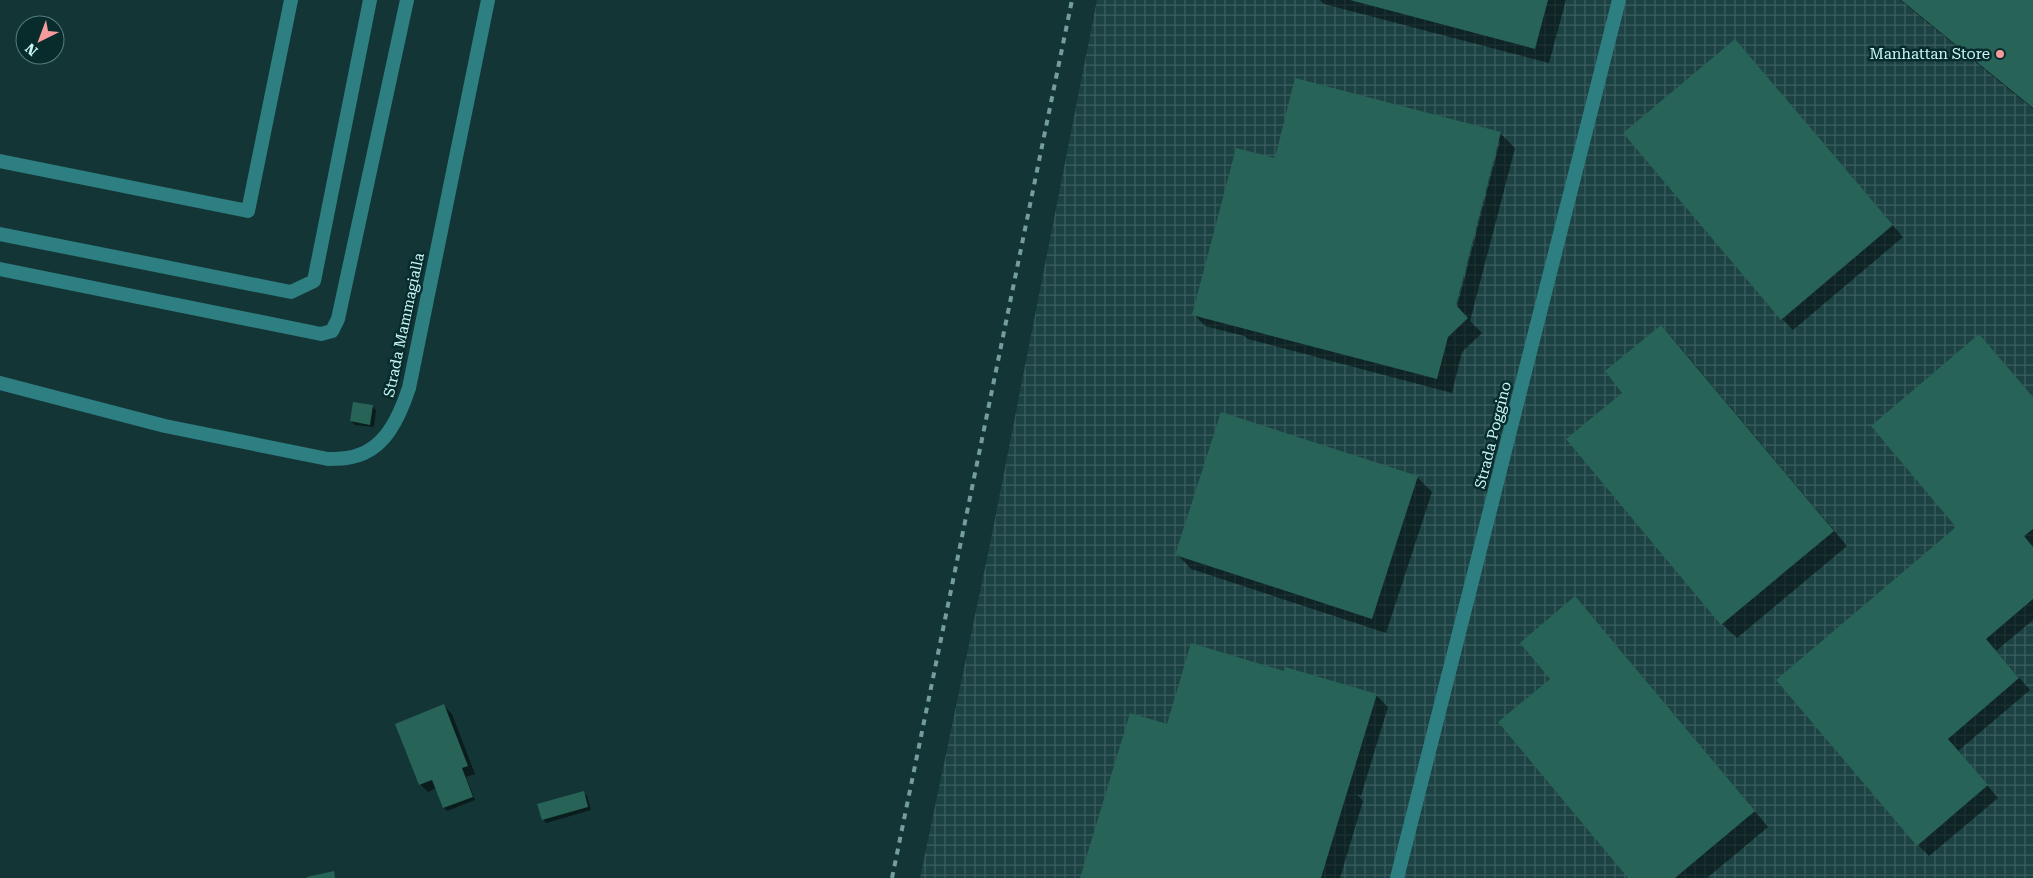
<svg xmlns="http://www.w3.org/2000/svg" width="2033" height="878" viewBox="0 0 2033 878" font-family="'Roboto Serif',serif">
<defs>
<pattern id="industrial-grid" width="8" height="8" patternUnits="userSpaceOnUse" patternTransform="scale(1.25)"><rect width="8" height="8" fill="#1c4243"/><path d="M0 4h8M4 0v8" fill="none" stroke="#3c5e5f"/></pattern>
</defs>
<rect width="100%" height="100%" fill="#143536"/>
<polygon fill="url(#industrial-grid)" points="1097,0 2033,0 2033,878 920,878 990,544"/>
<g fill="#0007" fill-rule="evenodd">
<polygon points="1320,0 1566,0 1549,63 1324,4"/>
<polygon points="1900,0 2033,0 2033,109"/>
<polygon points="1735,40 1903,237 1793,330 1782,319"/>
<path d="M1500,133L1515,148L1470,321L1482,333L1462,352L1452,393L1248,339L1244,336L1205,326L1194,314L1274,159ZM1497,141H1500L1456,311H1453Z"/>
<polygon points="1661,326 1675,341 1847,546 1737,638 1722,624 1624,393"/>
<polygon points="1979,336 2033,397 2033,620 1996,651 2030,690 1958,751 1998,798 1929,856 1918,845 1958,527"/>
<polygon points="373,407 376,410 374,427 355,425 351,421"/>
<polygon points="1417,477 1432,492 1386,633 1191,569 1177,554"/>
<polygon points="1615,644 1768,827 1707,878 1630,878 1552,679"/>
<polygon points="1284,672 1376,695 1388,707 1361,796 1357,794 1363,801 1340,878 1081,878 1167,725"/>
<polygon points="444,706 452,714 475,774 466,777 475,800 447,811 444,808 436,788 428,792 420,784"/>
<polygon points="583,793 587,796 591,810 546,823 543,819"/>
</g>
<g fill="#286357">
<polygon points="1350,0 1548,0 1535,49"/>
<polygon points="1901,0 2033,0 2033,108"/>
<polygon points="1735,39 1893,225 1781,320 1623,133"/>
<polygon points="1295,78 1501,132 1456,305 1468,318 1448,337 1437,379 1192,315 1236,148 1275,158"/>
<polygon points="1661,325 1834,531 1721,625 1566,439 1622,393 1605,371"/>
<polygon points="1979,334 2033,397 2033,529 2024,536 2033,547 2033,599 1986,639 2019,678 1948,739 1988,785 1917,846 1776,680 1956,527 1871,426"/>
<polygon points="353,402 373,405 370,425 350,421"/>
<polygon points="1221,412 1418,476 1372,619 1175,555"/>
<polygon points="1575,596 1755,811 1675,878 1628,878 1498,722 1550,679 1520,643"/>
<polygon points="1191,643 1284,671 1285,667 1377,694 1321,878 1080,878 1130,713 1167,724"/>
<polygon points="444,704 468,766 462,768 473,797 443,808 432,780 419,785 395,724"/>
<polygon points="584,791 588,807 542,820 537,804"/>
<polygon points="334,871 335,878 307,878 307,877"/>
</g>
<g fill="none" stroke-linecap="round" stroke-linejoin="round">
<g stroke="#2e7f81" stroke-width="14">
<polyline points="0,161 248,211 291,0"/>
<polyline points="0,234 291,292 314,281 370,0"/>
<polyline points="0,269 321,334 332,331 338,319 407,0"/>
</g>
<g stroke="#2e7f81" stroke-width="14">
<path d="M0,383L165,426L328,459C336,459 344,459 352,457C385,450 399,418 409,388L488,0"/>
<polyline points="1397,878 1619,0"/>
</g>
<polyline stroke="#749d9e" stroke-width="4" stroke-dasharray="6 6" stroke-linecap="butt" points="892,878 1072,0"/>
</g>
<circle fill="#f59b9d" stroke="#082b2c" stroke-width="2" cx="2000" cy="54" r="5"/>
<g text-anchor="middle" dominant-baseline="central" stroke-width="5" stroke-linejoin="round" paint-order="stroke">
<g font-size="15" fill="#c8f7f8" stroke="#082b2c" text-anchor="end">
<text x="1990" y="54">Manhattan Store</text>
</g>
<g font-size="15" fill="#c8f7f8" stroke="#082b2c">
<text transform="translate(404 325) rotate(-78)">Strada Mammagialla</text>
<text transform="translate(1493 435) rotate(-76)">Strada Poggino</text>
</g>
</g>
<g transform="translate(40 40) rotate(222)"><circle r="24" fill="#082b2c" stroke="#557d7e"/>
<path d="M0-4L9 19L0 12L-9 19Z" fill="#f59b9d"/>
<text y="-8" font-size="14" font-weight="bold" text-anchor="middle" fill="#c8f7f8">N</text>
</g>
</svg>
